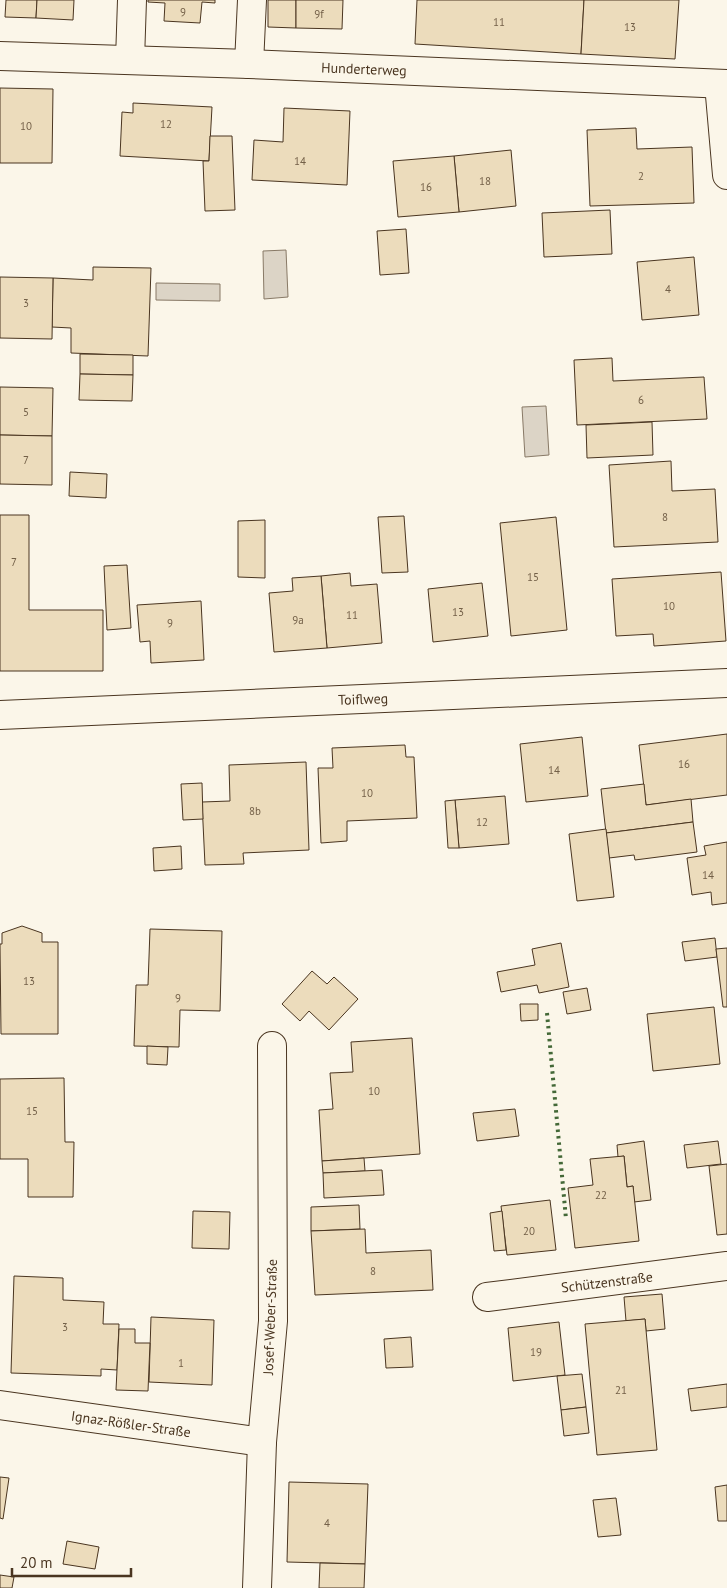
<svg xmlns="http://www.w3.org/2000/svg" width="727" height="1588" viewBox="0 0 727 1588" font-family="'PT Sans',sans-serif">
<rect width="100%" height="100%" fill="#fbf6e9"/>
<g fill="#dcd4c6" stroke="#887966">
<polygon points="286,250 288,297 264,299 263,251"/>
<polygon points="156,283 220,284 220,301 156,300"/>
<polygon points="546,406 549,455 525,457 522,407"/>
</g>
<g fill="#ecdcbc" stroke="#4a3520">
<polygon points="6,0 37,0 36,18 5,17"/>
<polygon points="37,0 74,0 73,20 36,18"/>
<polygon points="148,0 215,0 215,3 202,2 200,23 164,21 165,3 148,2"/>
<polygon points="268,0 296,0 296,28 268,27"/>
<polygon points="296,0 343,0 342,29 296,28"/>
<polygon points="417,0 584,0 581,54 415,44"/>
<polygon points="584,0 679,0 675,59 581,54"/>
<polygon points="0,88 53,89 52,163 0,163"/>
<polygon points="133,103 212,107 209,161 120,156 122,112 133,113"/>
<polygon points="284,108 350,111 347,185 252,180 254,140 283,142"/>
<polygon points="636,128 637,149 692,147 694,203 590,206 587,130"/>
<polygon points="210,136 232,136 235,210 205,211 203,161 209,161"/>
<polygon points="511,150 516,206 459,212 454,156"/>
<polygon points="454,156 459,212 398,217 393,161"/>
<polygon points="610,210 612,254 544,257 542,213"/>
<polygon points="406,229 409,273 380,275 377,231"/>
<polygon points="694,257 699,315 642,320 637,262"/>
<polygon points="93,267 151,268 148,356 71,353 71,328 52,327 53,278 93,280"/>
<polygon points="0,277 53,278 52,339 0,338"/>
<polygon points="80,354 133,355 133,375 80,374"/>
<polygon points="612,358 613,381 704,377 707,419 577,425 574,360"/>
<polygon points="80,374 133,375 132,401 79,400"/>
<polygon points="0,387 53,388 52,436 0,435"/>
<polygon points="652,422 653,455 587,458 586,425"/>
<polygon points="0,435 52,436 52,485 0,484"/>
<polygon points="671,461 672,491 715,489 718,542 614,547 609,465"/>
<polygon points="70,472 107,474 106,498 69,496"/>
<polygon points="0,515 29,515 29,610 103,610 103,671 0,671"/>
<polygon points="404,516 408,572 382,573 378,517"/>
<polygon points="556,517 567,630 511,636 500,523"/>
<polygon points="265,520 265,578 238,577 238,521"/>
<polygon points="127,565 131,628 107,630 104,566"/>
<polygon points="721,572 726,641 654,646 653,634 616,636 612,579"/>
<polygon points="350,573 351,586 377,584 382,643 327,648 321,576"/>
<polygon points="321,576 327,648 274,652 269,593 293,591 292,578"/>
<polygon points="482,583 488,636 433,642 428,589"/>
<polygon points="201,601 204,660 151,663 150,641 140,642 137,605"/>
<polygon points="727,734 727,795 646,805 639,745"/>
<polygon points="582,737 588,796 526,802 520,744"/>
<polygon points="405,745 406,757 414,757 417,818 347,821 347,841 321,843 318,768 333,768 332,748"/>
<polygon points="306,762 309,850 243,853 244,864 205,865 202,802 230,801 229,765"/>
<polygon points="202,783 203,819 183,820 181,784"/>
<polygon points="644,784 646,805 691,799 693,822 606,833 601,789"/>
<polygon points="505,796 509,844 459,848 455,800"/>
<polygon points="455,800 459,848 448,848 445,801"/>
<polygon points="693,822 697,852 635,860 634,855 609,858 606,833"/>
<polygon points="606,829 614,897 577,901 569,834"/>
<polygon points="727,842 727,903 712,905 711,892 692,895 687,858 706,855 704,846"/>
<polygon points="181,846 182,869 154,871 153,848"/>
<polygon points="22,926 42,933 42,942 58,942 58,1034 1,1034 0,944 2,944 2,933"/>
<polygon points="150,929 222,931 220,1011 180,1010 179,1047 134,1046 136,985 148,985"/>
<polygon points="715,938 717,957 685,961 682,942"/>
<polygon points="561,943 569,987 539,993 537,985 501,992 497,972 535,965 532,949"/>
<polygon points="727,948 727,1007 723,1007 716,949"/>
<polygon points="312,971 327,984 334,977 358,999 329,1030 309,1011 300,1021 282,1004"/>
<polygon points="587,988 591,1010 567,1014 563,992"/>
<polygon points="520,1004 538,1004 538,1020 521,1021"/>
<polygon points="714,1007 720,1064 653,1071 647,1014"/>
<polygon points="412,1038 420,1154 322,1161 319,1110 333,1109 330,1073 353,1072 351,1042"/>
<polygon points="147,1046 168,1047 167,1065 147,1064"/>
<polygon points="64,1078 65,1142 74,1142 73,1197 28,1197 28,1159 0,1159 0,1079"/>
<polygon points="515,1109 519,1136 477,1141 473,1113"/>
<polygon points="644,1141 651,1200 634,1202 633,1186 627,1187 624,1156 618,1157 617,1145"/>
<polygon points="718,1141 721,1164 687,1168 684,1145"/>
<polygon points="624,1156 627,1187 633,1186 639,1241 575,1248 568,1188 593,1185 590,1159"/>
<polygon points="364,1158 365,1171 323,1173 322,1161"/>
<polygon points="727,1164 727,1234 717,1235 709,1166"/>
<polygon points="382,1170 384,1195 324,1198 323,1173"/>
<polygon points="550,1200 556,1250 507,1255 501,1206"/>
<polygon points="359,1205 360,1229 311,1231 311,1207"/>
<polygon points="193,1211 230,1212 229,1249 192,1248"/>
<polygon points="502,1211 506,1250 494,1251 490,1213"/>
<polygon points="365,1229 366,1253 431,1250 433,1290 315,1295 311,1231"/>
<polygon points="14,1276 63,1278 63,1300 104,1302 103,1324 119,1324 117,1370 101,1369 101,1376 11,1373"/>
<polygon points="662,1294 665,1329 646,1331 645,1319 626,1321 624,1297"/>
<polygon points="151,1317 214,1320 212,1385 149,1382"/>
<polygon points="645,1319 657,1450 597,1455 585,1324"/>
<polygon points="559,1322 565,1375 513,1381 508,1328"/>
<polygon points="119,1329 135,1329 135,1343 150,1343 148,1391 116,1390"/>
<polygon points="411,1337 413,1367 386,1368 384,1339"/>
<polygon points="582,1374 586,1407 561,1410 557,1376"/>
<polygon points="727,1384 727,1407 691,1411 688,1389"/>
<polygon points="586,1407 589,1433 564,1436 561,1410"/>
<polygon points="0,1477 9,1478 3,1519 0,1518"/>
<polygon points="289,1482 368,1484 365,1564 287,1562"/>
<polygon points="727,1485 727,1521 718,1521 715,1487"/>
<polygon points="616,1498 621,1535 598,1537 593,1500"/>
<polygon points="67,1541 99,1547 95,1569 63,1564"/>
<polygon points="320,1563 365,1564 364,1588 319,1588"/>
<polygon points="0,1575 14,1577 12,1588 0,1588"/>
</g>
<g fill="none" stroke-linecap="round" stroke-linejoin="round">
<defs>
<g id="minor">
<polyline points="0,56 249,64 727,84"/>
<polyline points="130,60 132,0"/>
<polyline points="249,64 252,0"/>
<polyline points="719,84 727,175"/>
<polyline points="0,715 727,683"/>
<polyline points="487,1297 727,1266"/>
<polyline points="0,1405 262,1442"/>
<polyline points="257,1588 262,1442 273,1321 272,1046"/>
</g>
</defs>
<use href="#minor" stroke="#4a3520" stroke-width="30"/>
<use href="#minor" stroke="#fbf6e9" stroke-width="28"/>
<polyline stroke="#436837" stroke-width="4" stroke-dasharray="2.5 4" stroke-linecap="butt" points="547,1013 566,1219"/>
</g>
<g text-anchor="middle" dominant-baseline="central" stroke-width="4" stroke-linejoin="round" paint-order="stroke">
<g font-size="11" fill="#725f47">
<text x="183" y="12">9</text>
<text x="319" y="14">9f</text>
<text x="499" y="22">11</text>
<text x="630" y="27">13</text>
<text x="166" y="124">12</text>
<text x="26" y="126">10</text>
<text x="300" y="161">14</text>
<text x="641" y="176">2</text>
<text x="485" y="181">18</text>
<text x="426" y="187">16</text>
<text x="668" y="289">4</text>
<text x="26" y="303">3</text>
<text x="641" y="400">6</text>
<text x="26" y="412">5</text>
<text x="26" y="460">7</text>
<text x="665" y="517">8</text>
<text x="14" y="562">7</text>
<text x="533" y="577">15</text>
<text x="669" y="606">10</text>
<text x="458" y="612">13</text>
<text x="352" y="615">11</text>
<text x="298" y="620">9a</text>
<text x="170" y="623">9</text>
<text x="684" y="764">16</text>
<text x="554" y="770">14</text>
<text x="367" y="793">10</text>
<text x="255" y="811">8b</text>
<text x="482" y="822">12</text>
<text x="708" y="875">14</text>
<text x="29" y="981">13</text>
<text x="178" y="998">9</text>
<text x="374" y="1091">10</text>
<text x="32" y="1111">15</text>
<text x="601" y="1195">22</text>
<text x="529" y="1231">20</text>
<text x="373" y="1271">8</text>
<text x="65" y="1327">3</text>
<text x="536" y="1352">19</text>
<text x="181" y="1363">1</text>
<text x="621" y="1390">21</text>
<text x="327" y="1523">4</text>
</g>
<g font-size="14" fill="#4a3520" stroke="#fbf6e9">
<text transform="translate(364 69) rotate(2)">Hunderterweg</text>
<text transform="translate(363 699) rotate(-2)">Toiflweg</text>
<text transform="translate(607 1282) rotate(-7)">Schützenstraße</text>
<text transform="translate(270 1317) rotate(-88)">Josef-Weber-Straße</text>
<text transform="translate(131 1424) rotate(8)">Ignaz-Rößler-Straße</text>
</g>
</g>
<path d="M12 1568v8h119v-8" fill="none" stroke="#4a3520" stroke-width="2.5"/>
<text x="20" y="1568" font-size="15" fill="#4a3520" stroke="#fbf6e9" stroke-width="4" paint-order="stroke">20 m</text>
</svg>
